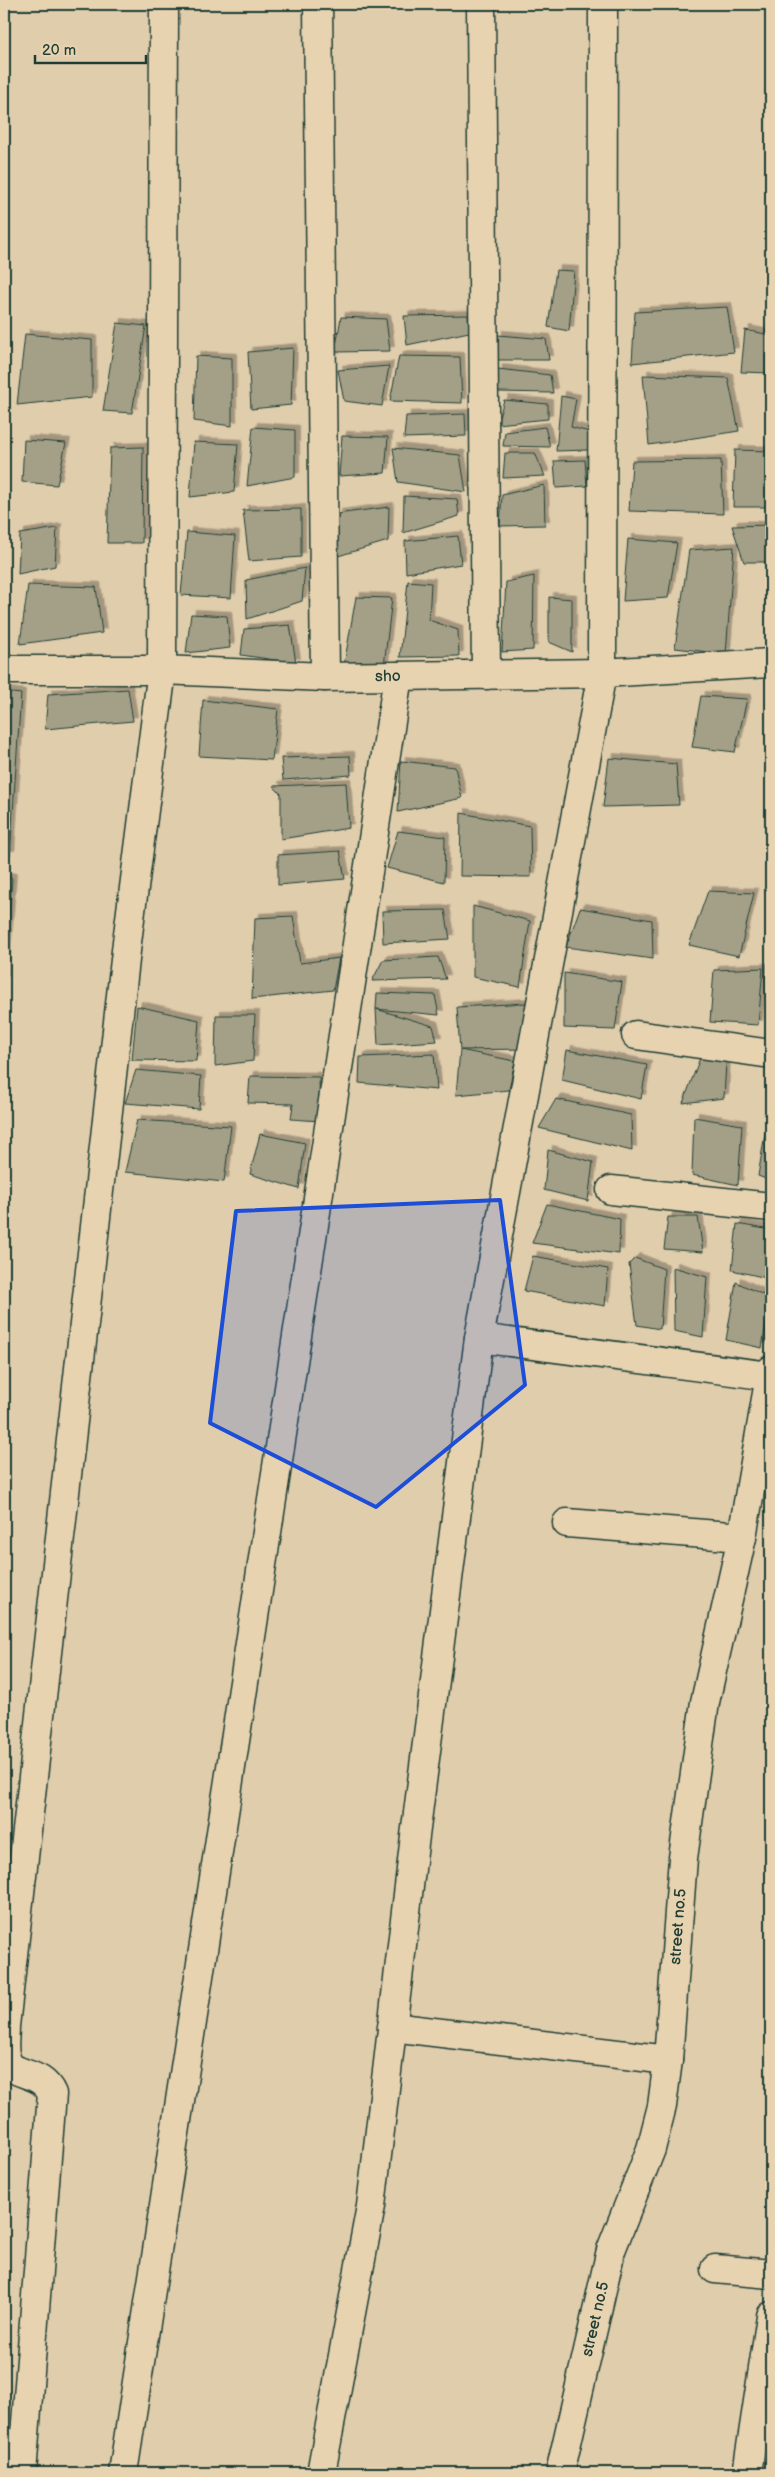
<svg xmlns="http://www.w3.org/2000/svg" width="775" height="2477" viewBox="0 0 775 2477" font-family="'Balsamiq Sans',sans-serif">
<defs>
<filter id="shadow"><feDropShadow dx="4.5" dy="-4.5" stdDeviation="0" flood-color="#0004"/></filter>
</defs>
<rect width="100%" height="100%" fill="#e0cdac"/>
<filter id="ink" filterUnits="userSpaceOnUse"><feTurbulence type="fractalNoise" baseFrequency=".02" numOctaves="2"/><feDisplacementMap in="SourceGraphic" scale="10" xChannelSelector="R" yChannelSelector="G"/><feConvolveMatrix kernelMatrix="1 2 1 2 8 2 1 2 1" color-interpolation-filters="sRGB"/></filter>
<g filter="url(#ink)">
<g fill="#a4a087" stroke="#1f3d34" filter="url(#shadow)">
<polygon points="556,270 574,271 569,331 548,327"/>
<polygon points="727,307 734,352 632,363 635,312"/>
<polygon points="468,315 469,332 407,345 404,316"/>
<polygon points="341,317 386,319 390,351 335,352"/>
<polygon points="117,323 146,326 132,413 103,411"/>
<polygon points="745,330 771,335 771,373 741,372"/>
<polygon points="25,334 92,340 92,397 17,405"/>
<polygon points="498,335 546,339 549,360 497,360"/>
<polygon points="293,348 291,405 251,409 248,352"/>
<polygon points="196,356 232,358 232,426 194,421"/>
<polygon points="399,356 460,357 462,403 390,401"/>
<polygon points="389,366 382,406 344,401 338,370"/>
<polygon points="498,369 550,375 553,393 497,392"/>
<polygon points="643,375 728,378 739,431 649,445"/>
<polygon points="561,396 576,399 571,427 589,432 589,450 556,451"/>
<polygon points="504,400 548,404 548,419 497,424"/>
<polygon points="465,414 466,436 404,438 406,416"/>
<polygon points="253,427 295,430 295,477 247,486"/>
<polygon points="545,427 550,447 503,446 505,432"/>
<polygon points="342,436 388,437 385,473 339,476"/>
<polygon points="24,440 66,443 57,485 22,482"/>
<polygon points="194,442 238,444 234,492 190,497"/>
<polygon points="143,447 142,543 107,543 110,448"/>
<polygon points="393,448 460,455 466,492 398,482"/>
<polygon points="735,450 770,451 771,507 733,507"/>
<polygon points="505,453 535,453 545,476 503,478"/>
<polygon points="585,460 587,486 556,488 554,461"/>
<polygon points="721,460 723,514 629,511 632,461"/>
<polygon points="544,485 545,525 500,526 502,495"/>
<polygon points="404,496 457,499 459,516 403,533"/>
<polygon points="389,507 388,541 338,556 337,514"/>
<polygon points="301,509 301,557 249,561 243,510"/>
<polygon points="771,525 771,562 744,562 732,526"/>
<polygon points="57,528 55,566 18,574 20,534"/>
<polygon points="187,532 235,536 231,598 181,595"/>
<polygon points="458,536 461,564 406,573 405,541"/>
<polygon points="628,539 677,543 668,598 623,601"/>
<polygon points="734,547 726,654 675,648 689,550"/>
<polygon points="305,568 302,601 247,619 246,580"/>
<polygon points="534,576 533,650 502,652 506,582"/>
<polygon points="408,581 431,583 429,620 458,630 459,656 400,657"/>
<polygon points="28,585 96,587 102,633 20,644"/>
<polygon points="356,597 392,598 384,666 344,665"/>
<polygon points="549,597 572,599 572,652 549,642"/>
<polygon points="191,614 227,616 230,648 186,653"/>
<polygon points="290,625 296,663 241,655 244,629"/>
<polygon points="128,689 133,721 45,729 48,694"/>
<polygon points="4,692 21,694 10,855 4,855"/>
<polygon points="701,696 747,699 735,752 692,747"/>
<polygon points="203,700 278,709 272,760 199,756"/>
<polygon points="350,756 351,775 283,780 281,758"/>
<polygon points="609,758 676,764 679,805 603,807"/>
<polygon points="401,761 455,767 462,798 398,812"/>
<polygon points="346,783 349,828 281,839 281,794 273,786"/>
<polygon points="461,813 530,826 531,877 460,876"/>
<polygon points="398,831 445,837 444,882 387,868"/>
<polygon points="340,851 345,879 278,885 278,855"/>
<polygon points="4,877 12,878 4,981"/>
<polygon points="708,891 754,893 739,956 689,945"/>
<polygon points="473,906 530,921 520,987 473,977"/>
<polygon points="580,908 652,920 653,959 566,947"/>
<polygon points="445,910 450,939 383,943 382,911"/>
<polygon points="293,916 300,963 339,958 333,990 252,999 255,918"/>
<polygon points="438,957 446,979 372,981 383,960"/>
<polygon points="763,968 758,1025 710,1022 714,970"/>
<polygon points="564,973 622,982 615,1030 564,1028"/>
<polygon points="377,993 435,995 439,1015 376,1009"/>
<polygon points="526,1003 524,1049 460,1050 457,1007"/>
<polygon points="137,1006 199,1020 196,1061 132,1060"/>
<polygon points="376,1009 433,1026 437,1041 378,1045"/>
<polygon points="216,1015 255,1015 253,1061 215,1066"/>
<polygon points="460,1050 515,1061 509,1090 456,1095"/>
<polygon points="567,1050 647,1065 641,1099 562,1080"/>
<polygon points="434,1054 437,1090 359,1083 360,1057"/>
<polygon points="700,1058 726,1062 724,1098 683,1103"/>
<polygon points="136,1070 201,1076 199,1109 125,1103"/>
<polygon points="250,1076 319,1077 320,1121 291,1119 293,1104 248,1103"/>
<polygon points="556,1099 631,1115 632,1151 539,1128"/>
<polygon points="769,1109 771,1109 771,1181 758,1176"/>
<polygon points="694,1117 742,1125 738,1185 692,1175"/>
<polygon points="137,1120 231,1126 224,1182 125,1172"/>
<polygon points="260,1134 305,1143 299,1189 250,1174"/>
<polygon points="548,1150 593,1162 588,1201 544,1190"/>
<polygon points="547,1204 620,1219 619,1254 532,1243"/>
<polygon points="668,1217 698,1217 703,1252 664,1249"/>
<polygon points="737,1224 771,1230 771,1279 732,1270"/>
<polygon points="533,1256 608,1269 605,1306 524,1291"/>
<polygon points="635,1258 664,1269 660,1329 637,1325 629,1264"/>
<polygon points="673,1267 707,1277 703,1337 674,1331"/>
<polygon points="736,1282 770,1298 762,1348 726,1340"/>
</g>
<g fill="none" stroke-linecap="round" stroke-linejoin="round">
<defs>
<g id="street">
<polyline points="318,4 325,677"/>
<polyline points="481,4 486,675"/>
<path id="s1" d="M4,670H162L325,677L602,673L771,663"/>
<polyline points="636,1035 771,1054"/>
<polyline points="611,1190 771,1207"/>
<polyline points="479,1338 770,1376"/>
<polyline points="567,1523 742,1537"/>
<polyline points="392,2027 668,2060"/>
<polyline points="715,2269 771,2274"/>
<path d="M22,2473L52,2094C42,2070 13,2077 7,2061C2,2051 5,2038 5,2026L127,942L162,670L164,4"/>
<polyline points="123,2473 398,676"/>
<polyline points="321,2473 371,2206 414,1844 479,1338 602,673 603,4"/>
<path id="s2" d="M560,2473L611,2250L651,2149L662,2106L668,2060L683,1858L705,1702L742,1537L771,1370"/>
<polyline points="747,2473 771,2316"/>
</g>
</defs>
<use href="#street" stroke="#1f3d34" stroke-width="31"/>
<use href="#street" stroke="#e8d3b1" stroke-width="28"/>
</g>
</g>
<path fill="#1d4ed8" fill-opacity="0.2" stroke="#1d4ed8" stroke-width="4" stroke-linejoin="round" d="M500,1200L525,1385L376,1507L210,1423L236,1211Z"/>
<g text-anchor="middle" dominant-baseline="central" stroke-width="5" stroke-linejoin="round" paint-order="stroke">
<g font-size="16" fill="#1f3d34" stroke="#e8d3b1">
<text stroke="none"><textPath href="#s1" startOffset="384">sho</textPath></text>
<text stroke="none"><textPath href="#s2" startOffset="562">street no.5</textPath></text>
<text stroke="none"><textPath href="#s2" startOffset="158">street no.5</textPath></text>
</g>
</g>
<rect width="775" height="2477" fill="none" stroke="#e8d3b1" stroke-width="20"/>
<rect x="10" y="10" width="755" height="2457" fill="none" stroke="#1f3d34" stroke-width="2" filter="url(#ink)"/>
<path d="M35 55v8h111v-8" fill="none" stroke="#1f3d34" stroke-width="2.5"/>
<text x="42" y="55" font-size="15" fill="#1f3d34" stroke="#e8d3b1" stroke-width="4" paint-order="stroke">20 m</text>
</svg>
